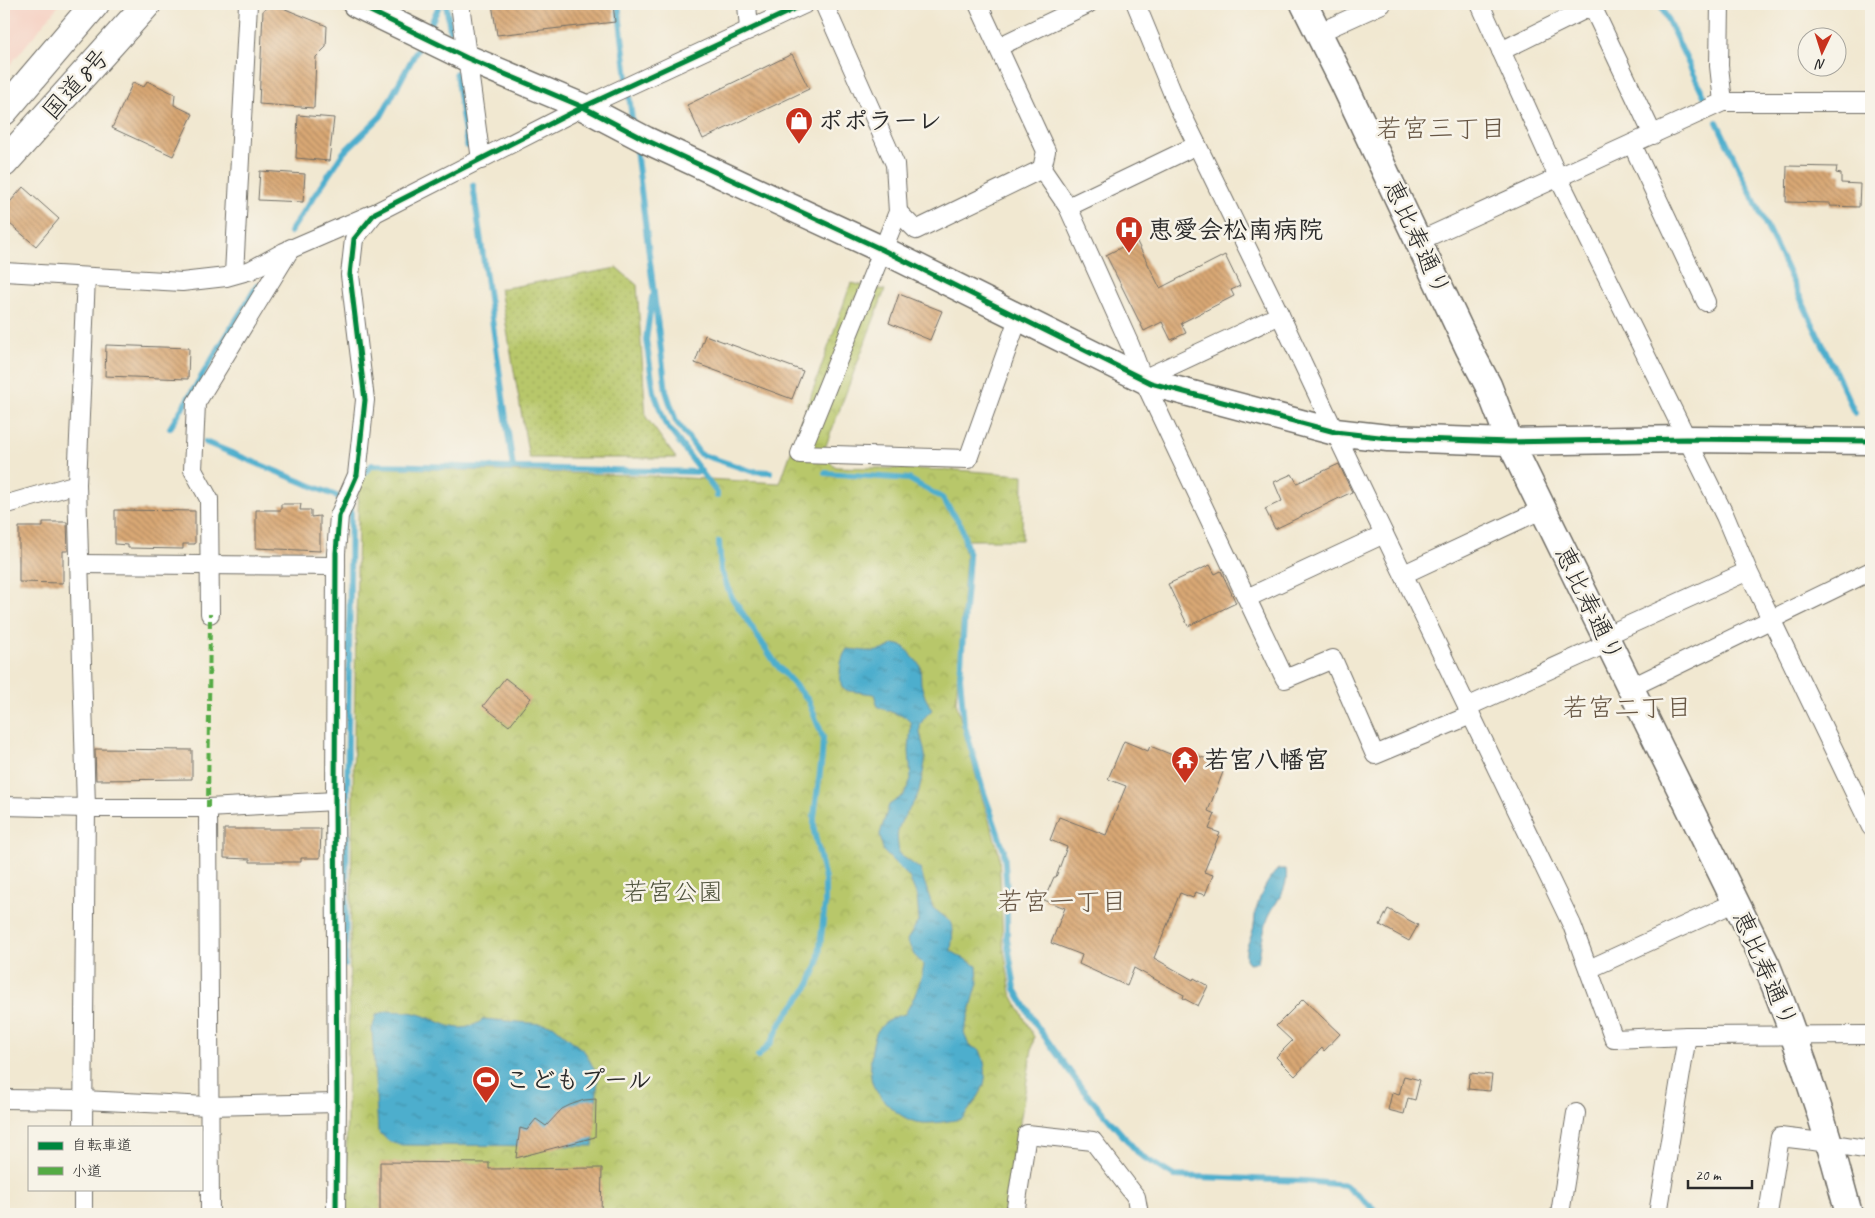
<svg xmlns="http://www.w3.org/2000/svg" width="1875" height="1218" viewBox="0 0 1875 1218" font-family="Caveat,'Klee One',sans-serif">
<defs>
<pattern id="grass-dots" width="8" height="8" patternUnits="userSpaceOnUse" patternTransform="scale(1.25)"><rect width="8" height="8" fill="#b8c76a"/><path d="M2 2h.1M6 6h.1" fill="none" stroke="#9eab5c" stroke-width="1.8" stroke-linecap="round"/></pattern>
<pattern id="park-crowns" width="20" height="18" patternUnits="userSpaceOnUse" patternTransform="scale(1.25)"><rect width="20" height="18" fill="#b8c76a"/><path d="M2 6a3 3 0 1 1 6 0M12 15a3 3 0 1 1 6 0" fill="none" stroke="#9eab5c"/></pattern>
<pattern id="water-ripples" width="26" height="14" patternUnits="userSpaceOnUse" patternTransform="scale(1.25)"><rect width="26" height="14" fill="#4eaecd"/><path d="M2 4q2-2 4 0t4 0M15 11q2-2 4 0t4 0" fill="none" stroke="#418ea7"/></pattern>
<pattern id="building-back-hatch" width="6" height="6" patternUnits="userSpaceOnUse" patternTransform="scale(1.25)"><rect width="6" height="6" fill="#d9a875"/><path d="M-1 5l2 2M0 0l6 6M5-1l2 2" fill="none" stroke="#b08960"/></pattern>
</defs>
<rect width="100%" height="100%" fill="#f7f3e8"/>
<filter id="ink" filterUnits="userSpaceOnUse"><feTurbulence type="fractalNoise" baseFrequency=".02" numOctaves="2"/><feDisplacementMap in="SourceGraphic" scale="10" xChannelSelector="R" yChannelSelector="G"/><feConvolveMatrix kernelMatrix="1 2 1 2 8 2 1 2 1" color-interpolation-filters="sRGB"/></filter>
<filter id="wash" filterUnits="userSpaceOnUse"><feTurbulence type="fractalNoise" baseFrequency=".0096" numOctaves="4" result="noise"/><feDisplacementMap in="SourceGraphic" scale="20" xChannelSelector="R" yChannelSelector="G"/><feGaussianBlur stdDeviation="1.12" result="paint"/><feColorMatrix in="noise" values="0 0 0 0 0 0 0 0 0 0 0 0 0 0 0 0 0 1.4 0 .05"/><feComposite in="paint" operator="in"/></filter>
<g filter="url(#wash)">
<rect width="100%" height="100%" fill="#f1e8d1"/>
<polygon fill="#f6d2c4" points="4,4 60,4 4,72"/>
<polygon fill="url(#grass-dots)" stroke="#72794a" points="617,268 637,285 646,417 676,458 529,458 500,289"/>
<polygon fill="url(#park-crowns)" stroke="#72794a" points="851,283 885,290 822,456 836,467 957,470 1023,475 1022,540 962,540 966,556 956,702 981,794 999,853 1003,944 1011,993 1034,1037 1005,1214 345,1214 359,467 632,475 780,483"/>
<g fill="url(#water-ripples)" stroke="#3c6c7c">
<path d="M894,644L903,646L920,665L921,684L925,697L932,710C912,728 922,733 925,755C926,764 922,776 920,786C918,802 904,812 899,827C896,835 898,845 899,854L920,869L933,908L950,921L953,930L951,951L977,966L978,983L964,1032L969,1046L980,1050C993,1082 981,1094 962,1119C948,1121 930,1125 916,1122C900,1118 880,1100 873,1085C868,1075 871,1038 879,1029C885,1021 895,1016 905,1014C914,998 921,983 924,965L914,955L907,940L919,920L917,896L909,877L883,851L880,834L889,805L904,795L911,779L909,751L911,723L905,717L878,707L874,694L849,691L842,688C839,675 839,660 847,649C867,650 877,656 894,644Z"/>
<path d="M1278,869H1286C1289,890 1277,899 1269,916C1263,930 1261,947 1258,962L1249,963L1246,959C1245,945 1248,946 1252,933C1255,926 1254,918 1256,910C1260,895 1267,880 1278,869Z"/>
<path d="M387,1011C397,1012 409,1011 418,1014C445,1022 458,1038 484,1019L553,1025L585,1052L598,1076L593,1146L399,1145L388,1141L378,1131L372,1030L376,1015Z"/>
</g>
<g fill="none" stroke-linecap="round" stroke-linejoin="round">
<g stroke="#4eaecd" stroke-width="6">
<polyline points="446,4 450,30"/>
<polyline points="618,4 633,127"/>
<polyline points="1660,4 1707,102"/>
<polyline points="427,32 440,4"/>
<polyline points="456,73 467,146"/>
<polyline points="1717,122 1855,413"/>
<polyline points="635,141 666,391 676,421 700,454 751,471 770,472"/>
<polyline points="473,185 513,468"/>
<polyline points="290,232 344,152 381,116 421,43"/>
<polyline points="652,297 646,340 654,392 665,423 717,493 717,496"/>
<polyline points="170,428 257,286"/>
<polyline points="205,442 351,502 345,965"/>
<polyline points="825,473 909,479 942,498 961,525 969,556 960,677 964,723 983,790 1004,851 1007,892 1007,939 1015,989 1037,1026 1083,1090 1140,1155 1174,1176 1305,1181 1345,1185 1373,1208 1375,1214"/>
<polyline points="362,475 372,465 701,472"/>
<polyline points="719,542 721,571 731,596 776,664 808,700 823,737 822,757 814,817 814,831 825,879 825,904 818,963 808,987 782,1021 771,1043 758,1056"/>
</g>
</g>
<g id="blocks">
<g fill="url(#building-back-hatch)">
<polygon points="273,4 327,26 326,47 316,57 314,108 259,104 263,10"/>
<polygon points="492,4 613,4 615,22 497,35"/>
<polygon points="792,54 809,89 703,139 687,105"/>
<polygon points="147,81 175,94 174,105 193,114 173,156 112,128 133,82 144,87"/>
<polygon points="298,115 334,118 329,161 296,158"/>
<polygon points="1787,166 1837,167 1836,173 1841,174 1841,183 1860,184 1859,207 1830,206 1830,203 1786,202"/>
<polygon points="260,171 305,174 303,202 258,200"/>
<polygon points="23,187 59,219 36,246 4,219 4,209"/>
<polygon points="1136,240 1160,288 1225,255 1240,286 1231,290 1234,296 1181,323 1186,333 1171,340 1162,322 1144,331 1106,255"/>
<polygon points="899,294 942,311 930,340 889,323"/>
<polygon points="705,335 803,371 792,399 695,363"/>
<polygon points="106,345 189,348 188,379 105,376"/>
<polygon points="1339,464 1352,492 1275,529 1265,509 1282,501 1274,482 1292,474 1297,483"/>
<polygon points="281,504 301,504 300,510 311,510 311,517 320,516 320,551 256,548 256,510 281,510"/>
<polygon points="115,510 195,511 195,544 183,544 183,549 128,548 128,545 115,544"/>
<polygon points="43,522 67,522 68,551 63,551 63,583 19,582 19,527 43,527"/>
<polygon points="1210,565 1215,574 1221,571 1236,603 1188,626 1168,584"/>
<polygon points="505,678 531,698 509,726 483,706"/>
<polygon points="1124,741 1148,751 1150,746 1185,760 1188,752 1215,762 1213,768 1223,772 1208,811 1215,814 1209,829 1220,833 1204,872 1213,875 1205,895 1195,892 1193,898 1180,893 1154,958 1193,980 1194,978 1208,986 1198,1006 1183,998 1184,995 1134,968 1127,986 1079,964 1082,955 1051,943 1065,908 1044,900 1054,877 1056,877 1067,847 1050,840 1059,817 1106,835 1126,786 1108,779"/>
<polygon points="95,749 192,750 192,779 96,780"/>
<polygon points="224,829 321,829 320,858 301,858 301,862 250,862 250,859 224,858"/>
<polygon points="1388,909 1418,925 1409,941 1380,925"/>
<polygon points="1303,999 1340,1034 1324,1051 1322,1048 1295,1076 1276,1057 1292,1041 1276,1026"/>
<polygon points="1470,1073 1492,1075 1490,1091 1468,1089"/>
<polygon points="1404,1076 1420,1080 1415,1100 1408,1098 1404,1114 1388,1110 1392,1093 1399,1095"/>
<polygon points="596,1099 595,1137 516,1158 520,1128 527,1130 536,1119 546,1126 562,1109 570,1105 584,1100"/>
<polygon points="380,1162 489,1163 489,1169 602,1168 601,1214 380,1214"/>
</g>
</g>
</g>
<g filter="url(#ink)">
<use href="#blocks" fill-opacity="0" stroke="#706d65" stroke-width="1"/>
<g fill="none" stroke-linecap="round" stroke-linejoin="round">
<defs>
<g id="street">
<polyline points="460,4 481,160"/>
<polyline points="747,4 749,30"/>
<polyline points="824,4 895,164 898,212 800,454 968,459 1019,316"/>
<polyline points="978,4 1046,151 1042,169 1068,207 1130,345 1143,379 1285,679 1333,659 1375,755 1471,715"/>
<polyline points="1136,4 1177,104 1280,315 1335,432 1572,925 1614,1039 1687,1036 1871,1035"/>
<polyline points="1480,4 1559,179 1725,516 1748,571 1871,827"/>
<polyline points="1720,4 1719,66 1723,102"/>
<polyline points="1318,33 1382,4"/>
<polyline points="998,47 1088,4"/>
<polyline points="1501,51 1592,6 1653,135"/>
<polyline points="1632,144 1706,302"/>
<polyline points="1068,207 1197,145"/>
<polyline points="898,212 916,230 1042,169"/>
<polyline points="1419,241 1723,102 1871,102"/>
<polyline points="4,272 182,282 226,277 251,270 284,252 372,214"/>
<polyline points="234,274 248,4"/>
<polyline points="1143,379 1280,315"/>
<polyline points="4,505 77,484"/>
<polyline points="79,564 336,566"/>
<polyline points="1404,574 1543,509"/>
<polyline points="1247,598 1384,534"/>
<polyline points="210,614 209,499 193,470 196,403 291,248"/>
<polyline points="1605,636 1748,571"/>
<polyline points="1630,688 1871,571"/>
<polyline points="1467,707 1608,643"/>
<polyline points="4,806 86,808 208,808 335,801"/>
<polyline points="208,808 210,1214"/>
<polyline points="1589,969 1736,902"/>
<polyline points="4,1099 83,1100 209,1106 337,1103"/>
<polyline points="83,1127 86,808 77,484 86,277"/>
<polyline points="83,1214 83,1189"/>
<polyline points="336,1214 337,1094 335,801 336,553 339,516 357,475 365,400 350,275 354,239 375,213 583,107 805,4"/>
<polyline points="1015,1214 1027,1134 1093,1141 1136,1197 1139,1214"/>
<polyline points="1560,1214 1576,1113"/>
<polyline points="1658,1214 1687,1036"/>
<polyline points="1768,1214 1780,1137 1814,1141 1871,1150"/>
</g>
<g id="secondary">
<polyline points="356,4 467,58 583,107 646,140 883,250 1151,383 1335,432 1388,438 1510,442 1686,439 1871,441"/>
<path d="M1304,4L1343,82L1469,349L1488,385L1510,442L1767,966C1800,1047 1827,1129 1849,1214"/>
</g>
<g id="highway">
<polyline points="4,111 95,4"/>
<polyline points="4,163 147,4"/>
</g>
</defs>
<use href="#street" stroke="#706d65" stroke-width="20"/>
<use href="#secondary" stroke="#706d65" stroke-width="29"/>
<use href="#highway" stroke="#706d65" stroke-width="30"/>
<use href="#street" stroke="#fff" stroke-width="18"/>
<use href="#secondary" stroke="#fff" stroke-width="26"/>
<use href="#highway" stroke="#fff" stroke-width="28"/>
<polyline stroke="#54ab44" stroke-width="4" stroke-dasharray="8 4" stroke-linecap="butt" points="208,808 210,614"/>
<defs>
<g id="cycleway">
<polyline points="356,4 467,58 583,107 646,140 883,250 1151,383 1335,432 1388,438 1510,442 1686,439 1871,441"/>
<polyline points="336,1214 337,1094 335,801 336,553 339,516 357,475 365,400 350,275 354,239 375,213 583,107 805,4"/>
</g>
</defs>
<use href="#cycleway" stroke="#f7f3e8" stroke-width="8"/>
<use href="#cycleway" stroke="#00873e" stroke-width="5"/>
</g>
</g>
<defs>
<symbol id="shop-pin" viewBox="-11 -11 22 30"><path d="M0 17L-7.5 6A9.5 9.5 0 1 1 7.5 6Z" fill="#c8321e" stroke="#f7f3e8"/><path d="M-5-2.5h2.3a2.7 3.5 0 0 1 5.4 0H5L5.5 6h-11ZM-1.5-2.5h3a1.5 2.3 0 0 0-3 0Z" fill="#fff"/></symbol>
<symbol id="hospital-pin" viewBox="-11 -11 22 30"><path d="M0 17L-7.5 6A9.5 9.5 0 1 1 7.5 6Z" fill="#c8321e" stroke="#f7f3e8"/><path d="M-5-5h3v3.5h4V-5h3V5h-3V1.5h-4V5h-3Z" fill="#fff"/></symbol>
<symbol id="temple-pin" viewBox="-11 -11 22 30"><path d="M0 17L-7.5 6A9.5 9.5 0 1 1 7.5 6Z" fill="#c8321e" stroke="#f7f3e8"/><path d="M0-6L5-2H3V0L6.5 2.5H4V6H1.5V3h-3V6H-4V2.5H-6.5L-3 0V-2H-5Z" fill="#fff"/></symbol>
<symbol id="stadium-pin" viewBox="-11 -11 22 30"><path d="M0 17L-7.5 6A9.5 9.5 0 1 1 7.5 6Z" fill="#c8321e" stroke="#f7f3e8"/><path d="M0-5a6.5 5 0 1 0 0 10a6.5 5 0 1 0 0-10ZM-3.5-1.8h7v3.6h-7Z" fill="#fff"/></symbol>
</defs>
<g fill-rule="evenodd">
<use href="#shop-pin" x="783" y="105" width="32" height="43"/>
<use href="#hospital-pin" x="1113" y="214" width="32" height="43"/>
<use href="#temple-pin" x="1169" y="744" width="32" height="43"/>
<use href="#stadium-pin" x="470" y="1064" width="32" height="43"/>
</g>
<g text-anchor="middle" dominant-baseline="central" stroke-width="5" stroke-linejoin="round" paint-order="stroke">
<g font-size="25" fill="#2b2b2b" stroke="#f7f3e8">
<text transform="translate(76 84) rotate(-48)">国道8号</text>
<text transform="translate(1417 238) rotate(65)">恵比寿通り</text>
<text transform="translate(1589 604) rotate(64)">恵比寿通り</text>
<text transform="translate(1765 969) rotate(66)">恵比寿通り</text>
</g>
<g font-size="25" font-weight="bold" fill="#2b2b2b" stroke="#f7f3e8" text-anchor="start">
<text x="818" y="121">ポポラーレ</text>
<text x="1148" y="230">恵愛会松南病院</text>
<text x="1204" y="760">若宮八幡宮</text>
<text x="505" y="1080">こどもプール</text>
</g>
<g font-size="25" fill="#4e523b" stroke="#f7f3e8">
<text x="673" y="892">若宮公園</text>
</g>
<g font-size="26" fill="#685745" stroke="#f7f3e8">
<text x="1441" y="128">若宮三丁目</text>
<text x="1627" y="707">若宮二丁目</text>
<text x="1062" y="901">若宮一丁目</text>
</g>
</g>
<rect width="1875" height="1218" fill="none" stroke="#f7f3e8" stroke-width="20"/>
<rect x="28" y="1126" width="175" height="65" fill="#f7f3e8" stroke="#a5a39c"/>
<rect x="38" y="1142" width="25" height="8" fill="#00873e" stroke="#a5a39c"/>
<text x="72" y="1150" font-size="15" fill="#2b2b2b">自転車道</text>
<rect x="38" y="1167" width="25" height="8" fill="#54ab44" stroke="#a5a39c"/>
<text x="72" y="1176" font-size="15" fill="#2b2b2b">小道</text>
<g transform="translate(1822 52) rotate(184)"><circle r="24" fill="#f7f3e8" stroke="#a5a39c"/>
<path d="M0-4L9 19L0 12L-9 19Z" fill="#c8321e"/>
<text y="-8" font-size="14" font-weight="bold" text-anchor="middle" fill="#2b2b2b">N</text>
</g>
<path d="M1688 1180v8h64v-8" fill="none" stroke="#2b2b2b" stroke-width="2.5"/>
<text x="1695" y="1180" font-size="15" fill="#2b2b2b" stroke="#f7f3e8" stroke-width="4" paint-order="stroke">20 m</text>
</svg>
